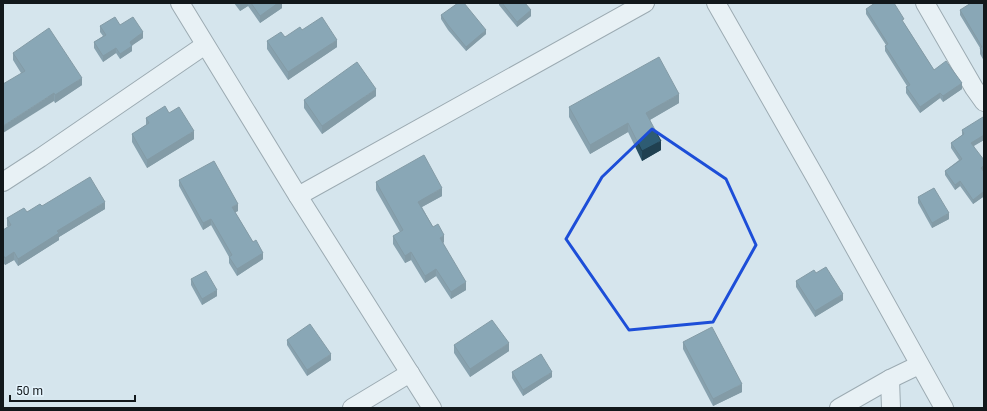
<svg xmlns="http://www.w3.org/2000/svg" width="987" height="411" viewBox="0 0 987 411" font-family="Roboto,sans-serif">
<rect width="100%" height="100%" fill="#d6e5ed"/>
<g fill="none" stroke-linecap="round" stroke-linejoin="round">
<defs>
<g id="minor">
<polyline points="180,3 298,196 432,408"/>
<polyline points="716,3 817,180 944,408"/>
<polyline points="925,3 974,88 984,102"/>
<polyline points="3,182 40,158 205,45"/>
<polyline points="298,196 645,3"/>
<polyline points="890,379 891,408"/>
<polyline points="352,408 410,373"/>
<polyline points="839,408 890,379 919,365"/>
</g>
</defs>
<use href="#minor" stroke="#57646c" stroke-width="20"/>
<use href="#minor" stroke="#fff" stroke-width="18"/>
</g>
<g fill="#284f63">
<polygon points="234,3 282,3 282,8 260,23 248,6 240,11"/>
<polygon points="499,3 525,3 531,16 517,27 499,5"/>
<polygon points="984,3 984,61 980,54 980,48 960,15 960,10"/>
<polygon points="866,9 904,23 934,70 962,89 943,102 940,98 920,113 906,93 906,87 907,86 885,51 885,46 886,45 866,14"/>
<polygon points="441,15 486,34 466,51 448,30 441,19"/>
<polygon points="120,25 143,38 132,45 132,51 120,59 116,53 103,62 94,48 94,42 103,36 100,32 100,26"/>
<polygon points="302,30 337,47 288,80 267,49 267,41 285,37"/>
<polygon points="13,53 82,85 55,103 54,101 21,73 13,60"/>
<polygon points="376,96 322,134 304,108 304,100"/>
<polygon points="679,103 650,120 661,150 642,161 628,132 590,154 569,117 569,107"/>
<polygon points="169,113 194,139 147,168 132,142 132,134 146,125 146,118"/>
<polygon points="984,119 984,140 974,146 984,170 983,171 984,172 984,198 983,197 973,204 960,186 955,190 945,175 945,171 959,160 951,148 951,143 962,135 962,130"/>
<polygon points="179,180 238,211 235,212 263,259 237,276 229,263 229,257 211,225 203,230 179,186"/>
<polygon points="376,182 442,196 422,207 433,227 444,242 443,243 466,290 451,299 436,276 425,283 411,260 405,263 393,244 393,236 400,232 376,190"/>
<polygon points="918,197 949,219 932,228 918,203"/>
<polygon points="42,206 105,209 59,237 59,240 18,266 14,260 5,265 3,262 3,230 8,227 7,226 7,218 27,212"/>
<polygon points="191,279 217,296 202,305 191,285"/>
<polygon points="796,281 843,300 815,317 796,287"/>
<polygon points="287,340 331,360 307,376 287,345"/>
<polygon points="683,342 742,392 713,406 683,349"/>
<polygon points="454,345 509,351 470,377 454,353"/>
<polygon points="512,372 552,377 523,396 512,378"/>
</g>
<g fill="#204050">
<polygon points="241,3 248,3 248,6 240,11 240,4"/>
<polygon points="278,3 282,3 282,8 260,23 260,16"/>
<polygon points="531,10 531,16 517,27 517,22"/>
<polygon points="486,30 486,34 466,51 466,47"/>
<polygon points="143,32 143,38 130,47 130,42"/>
<polygon points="337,40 337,47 288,80 288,72"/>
<polygon points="132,46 132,51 120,59 120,54"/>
<polygon points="116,48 116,53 103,62 103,56"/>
<polygon points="82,78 82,85 55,103 55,95"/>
<polygon points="962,83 962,89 943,102 943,96"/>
<polygon points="376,89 376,96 322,134 322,126"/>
<polygon points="54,93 54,101 3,133 3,126"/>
<polygon points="940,93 940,98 920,113 920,107"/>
<polygon points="679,94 679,103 646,122 646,113"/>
<polygon points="628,123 628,132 590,154 590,145"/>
<polygon points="194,131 194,139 147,168 147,160"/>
<polygon points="984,135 984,140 971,147 971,143"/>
<polygon points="661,141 661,150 642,161 642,151"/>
<polygon points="984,165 984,170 981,172 981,168"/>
<polygon points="960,181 960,186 955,190 955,185"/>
<polygon points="442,188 442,196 418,209 418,202"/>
<polygon points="983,192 983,197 973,204 973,200"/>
<polygon points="105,202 105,209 59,237 59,240 18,266 18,259 57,231"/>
<polygon points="238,204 238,211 232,214 232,207"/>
<polygon points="949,213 949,219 932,228 932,223"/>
<polygon points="211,219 211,225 203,230 203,223"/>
<polygon points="444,235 444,242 440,245 440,238"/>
<polygon points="14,252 14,260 5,265 5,258"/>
<polygon points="411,252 411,260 405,263 405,256"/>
<polygon points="263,253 263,259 237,276 237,269"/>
<polygon points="436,269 436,276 425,283 425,276"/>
<polygon points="466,282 466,290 451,299 451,292"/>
<polygon points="217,290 217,296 202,305 202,299"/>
<polygon points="843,294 843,300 815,317 815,311"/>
<polygon points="509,343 509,351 470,377 470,369"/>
<polygon points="331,354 331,360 307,376 307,370"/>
<polygon points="552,372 552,377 523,396 523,390"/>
<polygon points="742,384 742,392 713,406 713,399"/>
</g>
<g fill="#2e5c73" stroke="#204050">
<polygon points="251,3 278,3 260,16"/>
<polygon points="458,3 464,3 486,30 466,47 448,25 441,15"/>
<polygon points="502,3 525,3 531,10 517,22"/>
<polygon points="875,3 894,3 904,19 902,20 934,70 946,61 962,83 943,96 940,93 920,107 906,87 910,85 885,46 888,44 866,9"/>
<polygon points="971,3 984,3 984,56 980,48 982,47 960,10"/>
<polygon points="115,17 120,25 133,17 143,32 130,42 132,46 120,54 116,48 103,56 94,42 106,35 100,26"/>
<polygon points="322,17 337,40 288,72 267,41 281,32 285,37 300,27 302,30"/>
<polygon points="49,28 82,78 55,95 54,93 3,126 3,84 25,71 13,53"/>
<polygon points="659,57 679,94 646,113 661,141 642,151 628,123 590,145 569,107"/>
<polygon points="357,62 376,89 322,126 304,100"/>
<polygon points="165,106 169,113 179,107 194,131 147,160 132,134 149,123 146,118"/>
<polygon points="983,117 984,119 984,135 971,143 984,160 984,165 981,168 984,172 984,193 983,192 973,200 960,181 955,185 945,171 962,159 951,143 964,134 962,130"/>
<polygon points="424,155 442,188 418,202 433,227 438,224 444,235 440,238 466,282 451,292 436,269 425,276 411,252 405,256 393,236 403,230 376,182"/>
<polygon points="214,161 238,204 232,207 253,242 256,240 263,253 237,269 229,257 232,255 211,219 203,223 179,180"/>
<polygon points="90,177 105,202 57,231 59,233 18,259 14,252 5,258 3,255 3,230 11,225 7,218 24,208 27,212 40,204 42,206"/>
<polygon points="934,188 949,213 932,223 918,197"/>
<polygon points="826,267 843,294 815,311 796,281 814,270 816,273"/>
<polygon points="206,271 217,290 202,299 191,279"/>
<polygon points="492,320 509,343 470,369 454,345"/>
<polygon points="310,324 331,354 307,370 287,340"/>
<polygon points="712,327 742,384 713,399 683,342"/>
<polygon points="541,354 552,372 523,390 512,372"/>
</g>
<path d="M0 0H987V411H0ZM652,129L726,179L756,245L713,322L629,330L566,239L602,177Z" fill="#d6e5ed" fill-opacity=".55" fill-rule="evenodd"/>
<path fill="none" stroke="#1d4ed8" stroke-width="3" stroke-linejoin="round" d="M652,129L726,179L756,245L713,322L629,330L566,239L602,177Z"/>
<rect width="987" height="411" fill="none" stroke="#12181b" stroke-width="8"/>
<path d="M10 395v6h125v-6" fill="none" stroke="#12181b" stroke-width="2"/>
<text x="16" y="395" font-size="12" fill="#12181b" stroke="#e3f2fb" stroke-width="3" paint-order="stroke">50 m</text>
</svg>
